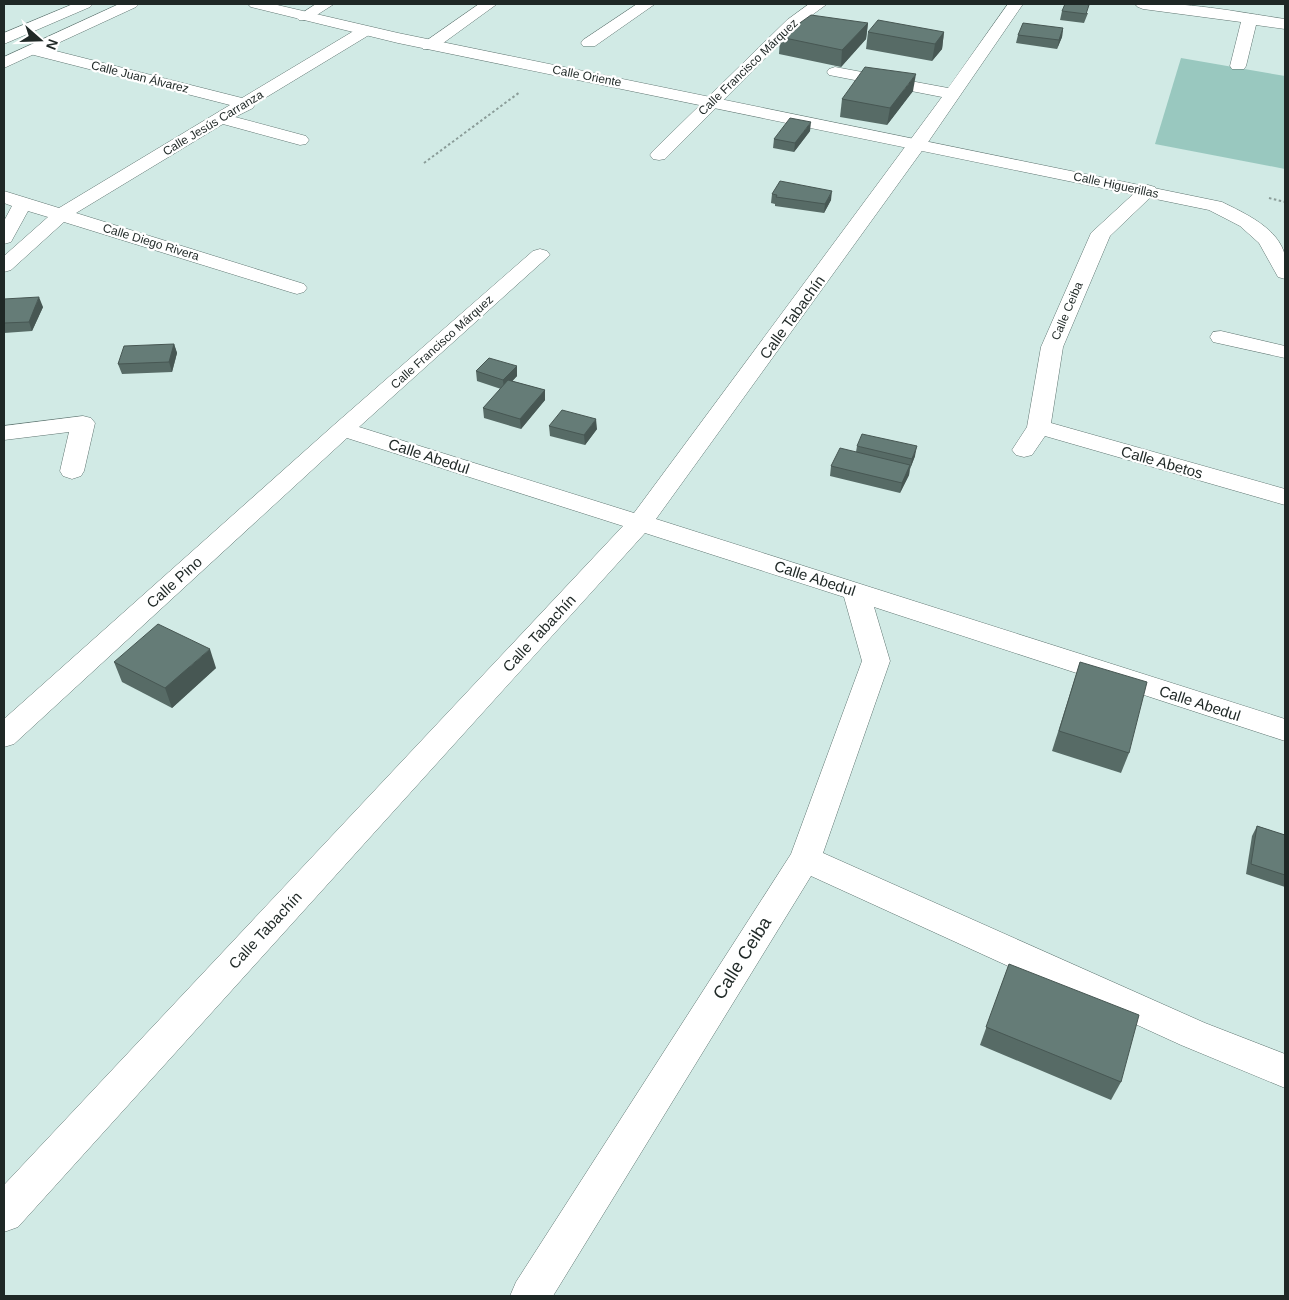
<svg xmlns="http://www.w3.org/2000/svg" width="1289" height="1300" viewBox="0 0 1289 1300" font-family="Arial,sans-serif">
<rect width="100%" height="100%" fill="#d1eae5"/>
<polygon fill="#99c8bf" points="1181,58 1285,76 1285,169 1155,144"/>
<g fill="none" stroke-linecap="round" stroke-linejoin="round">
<defs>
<g id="street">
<polygon points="316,4 334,4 309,20 299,20 296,17"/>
<polygon points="479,4 497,4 435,49 423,49 421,46 423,43"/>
<polygon points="637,4 655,4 595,46 583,46 581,43 583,40"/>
<polygon points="809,4 827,4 797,26 665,159 659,160 653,159 650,155 653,151 787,20"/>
<polygon points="1008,4 1023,4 924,148 656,519 1285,719 1285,741 874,607 890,661 823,853 1205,1023 1285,1054 1285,1088 1181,1045 811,876 553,1296 510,1296 516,1282 791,854 862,661 844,597 645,533 18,1227 4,1232 4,1185 623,526 347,438 14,744 4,747 4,719 335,424 533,251 540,249 547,251 550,255 359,427 634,513 942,97 829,75 827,72 829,69 835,67 948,88"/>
<path d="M1135,4C1185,1 1237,12 1285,19V29L1256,25L1246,66L1244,69H1232L1230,66L1241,22L1143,9L1138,7Z"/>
<polygon points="363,27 369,29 371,32 369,35 255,104 253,108 235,117 306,136 309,140 306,144 300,145 223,124 76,213 304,284 307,288 304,292 297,294 290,292 64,222 11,270 4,272 4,256 48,217 28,211 11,242 4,244 4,221 12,206 4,203 4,191 59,208 230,105 26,53 24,50 26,47 32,45 242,98 357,29"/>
<polygon points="1148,185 1155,187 1157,191 1110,236 1063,347 1051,423 1285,489 1285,505 1045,436 1032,455 1024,457 1016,455 1012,450 1027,427 1041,347 1091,233 1141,187"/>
<polygon points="1221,331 1285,346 1285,358 1213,342 1210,337 1213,332"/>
<polygon points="83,416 91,418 95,423 84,471 81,476 72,479 63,476 60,471 69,432 4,440 4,426"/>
</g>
<g id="secondary">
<polygon points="73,4 93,4 90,7 4,44 4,33"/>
<polygon points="119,4 139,4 136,7 4,68 4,57"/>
<path d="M248,4H273L398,33L1222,202C1244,213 1279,228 1285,256C1287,263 1285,272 1285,279L1278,277L1259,243L1240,226L1209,210L398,43L251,7Z"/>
</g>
</defs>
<use href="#street" stroke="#607672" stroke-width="1"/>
<use href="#secondary" stroke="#607672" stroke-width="1"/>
<g stroke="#8a9c98" stroke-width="2" stroke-dasharray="2.5 2.5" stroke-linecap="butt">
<polyline points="424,163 520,92"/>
<polyline points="1269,198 1285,202"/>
</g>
<use href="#street" fill="#fff" fill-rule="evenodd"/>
<use href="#secondary" fill="#fff" fill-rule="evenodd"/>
</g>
<g fill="#576b66">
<polygon points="1062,11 1088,13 1084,23 1060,20"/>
<polygon points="868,23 866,39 841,67 779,54 780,37"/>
<polygon points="1063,28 1062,37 1057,49 1016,43 1018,35"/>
<polygon points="868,32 944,32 942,49 932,61 866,49"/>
<polygon points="913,91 887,125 840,117 842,99"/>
<polygon points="810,131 794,152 773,148 774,139"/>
<polygon points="772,194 831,200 824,213 775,206 775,204 771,203"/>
<polygon points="4,299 43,307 32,331 4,333"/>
<polygon points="174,344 177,353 172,372 122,374 118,364"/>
<polygon points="476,371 517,376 512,381 545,390 545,400 521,429 484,418 483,408 501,389 477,381"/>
<polygon points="549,426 597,429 585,445 550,436"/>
<polygon points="857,446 915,456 910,469 909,475 900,493 830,476 831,466 856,452"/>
<polygon points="114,662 216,668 172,708 122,682"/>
<polygon points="1080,662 1129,753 1121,773 1052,751"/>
<polygon points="1257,826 1285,835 1285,887 1246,874 1252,836"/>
<polygon points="1009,964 1121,1082 1111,1100 980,1045"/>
</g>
<g fill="#475753">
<polygon points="868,23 866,39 841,67 842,50"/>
<polygon points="1063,28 1062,37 1057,49 1059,40"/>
<polygon points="944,32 942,49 932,61 935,44"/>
<polygon points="916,74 913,91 887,125 890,108"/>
<polygon points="811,122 810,131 794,152 795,143"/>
<polygon points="832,191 831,200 824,213 825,204"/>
<polygon points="39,297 43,307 32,331 29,322"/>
<polygon points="174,344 177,353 172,372 169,362"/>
<polygon points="517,366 517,376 504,390 503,380"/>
<polygon points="545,390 545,400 521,429 520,419"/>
<polygon points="596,419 597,429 585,445 584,435"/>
<polygon points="917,446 915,456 910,469 912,459"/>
<polygon points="910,465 909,475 900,493 902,483"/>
<polygon points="210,649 216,668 172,708 165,688"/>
</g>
<g fill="#657c77" stroke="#475753">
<polygon points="1065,4 1084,4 1089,5 1086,14 1062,11"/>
<polygon points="811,15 868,23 842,50 780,37"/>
<polygon points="878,20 944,32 935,44 868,32"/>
<polygon points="1023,23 1063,28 1059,40 1018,35"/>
<polygon points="865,67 916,74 890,108 842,99"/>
<polygon points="790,118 811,122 795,143 774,139"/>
<polygon points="780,181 832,191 825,204 776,197 777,195 772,194"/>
<polygon points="39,297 29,322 4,323 4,299"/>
<polygon points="174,344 169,362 118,364 124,346"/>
<polygon points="489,358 517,366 503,380 476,371"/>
<polygon points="508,380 545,390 520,419 483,408"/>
<polygon points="562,410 596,419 584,435 549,426"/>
<polygon points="862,434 917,446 912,459 857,446"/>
<polygon points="840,448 910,465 902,483 831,466"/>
<polygon points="158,624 210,649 165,688 114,662"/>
<polygon points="1080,662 1147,682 1129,753 1059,731"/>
<polygon points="1257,826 1285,835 1285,875 1251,864"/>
<polygon points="1009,964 1139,1015 1121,1082 986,1027"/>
</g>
<g text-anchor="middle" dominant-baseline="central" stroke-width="4.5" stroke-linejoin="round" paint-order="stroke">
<g font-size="12" fill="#1f2826" stroke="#fff">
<text transform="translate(748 67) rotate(-44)">Calle Francisco Márquez</text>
<text transform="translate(587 76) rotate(11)">Calle Oriente</text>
<text transform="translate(140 77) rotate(14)">Calle Juan Álvarez</text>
<text transform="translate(213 123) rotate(-31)">Calle Jesús Carranza</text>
<text transform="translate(1116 185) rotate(12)">Calle Higuerillas</text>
<text transform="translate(151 242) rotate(17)">Calle Diego Rivera</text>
<text transform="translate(1067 311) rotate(-67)">Calle Ceiba</text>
<text transform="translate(442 342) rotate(-42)">Calle Francisco Márquez</text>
</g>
<g font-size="15" fill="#1f2826" stroke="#fff">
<text transform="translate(792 317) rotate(-54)">Calle Tabachín</text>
<text transform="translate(429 456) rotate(18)">Calle Abedul</text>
<text transform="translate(1162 462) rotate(16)">Calle Abetos</text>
<text transform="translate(815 578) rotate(18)">Calle Abedul</text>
<text transform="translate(174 582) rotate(-42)">Calle Pino</text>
<text transform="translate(539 633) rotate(-47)">Calle Tabachín</text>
<text transform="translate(1200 703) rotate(18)">Calle Abedul</text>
<text transform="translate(265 930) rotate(-47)">Calle Tabachín</text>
</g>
<g font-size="18" fill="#1f2826" stroke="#fff">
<text transform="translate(742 958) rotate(-58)">Calle Ceiba</text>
</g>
</g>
<rect width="1289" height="1300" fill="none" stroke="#1f2826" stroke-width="10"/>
<g transform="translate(40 40) rotate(110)" stroke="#ffffff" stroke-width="4" paint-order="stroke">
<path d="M0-4L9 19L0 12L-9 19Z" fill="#1f2826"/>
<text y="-8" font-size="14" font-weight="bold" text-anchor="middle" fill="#1f2826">N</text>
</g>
</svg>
